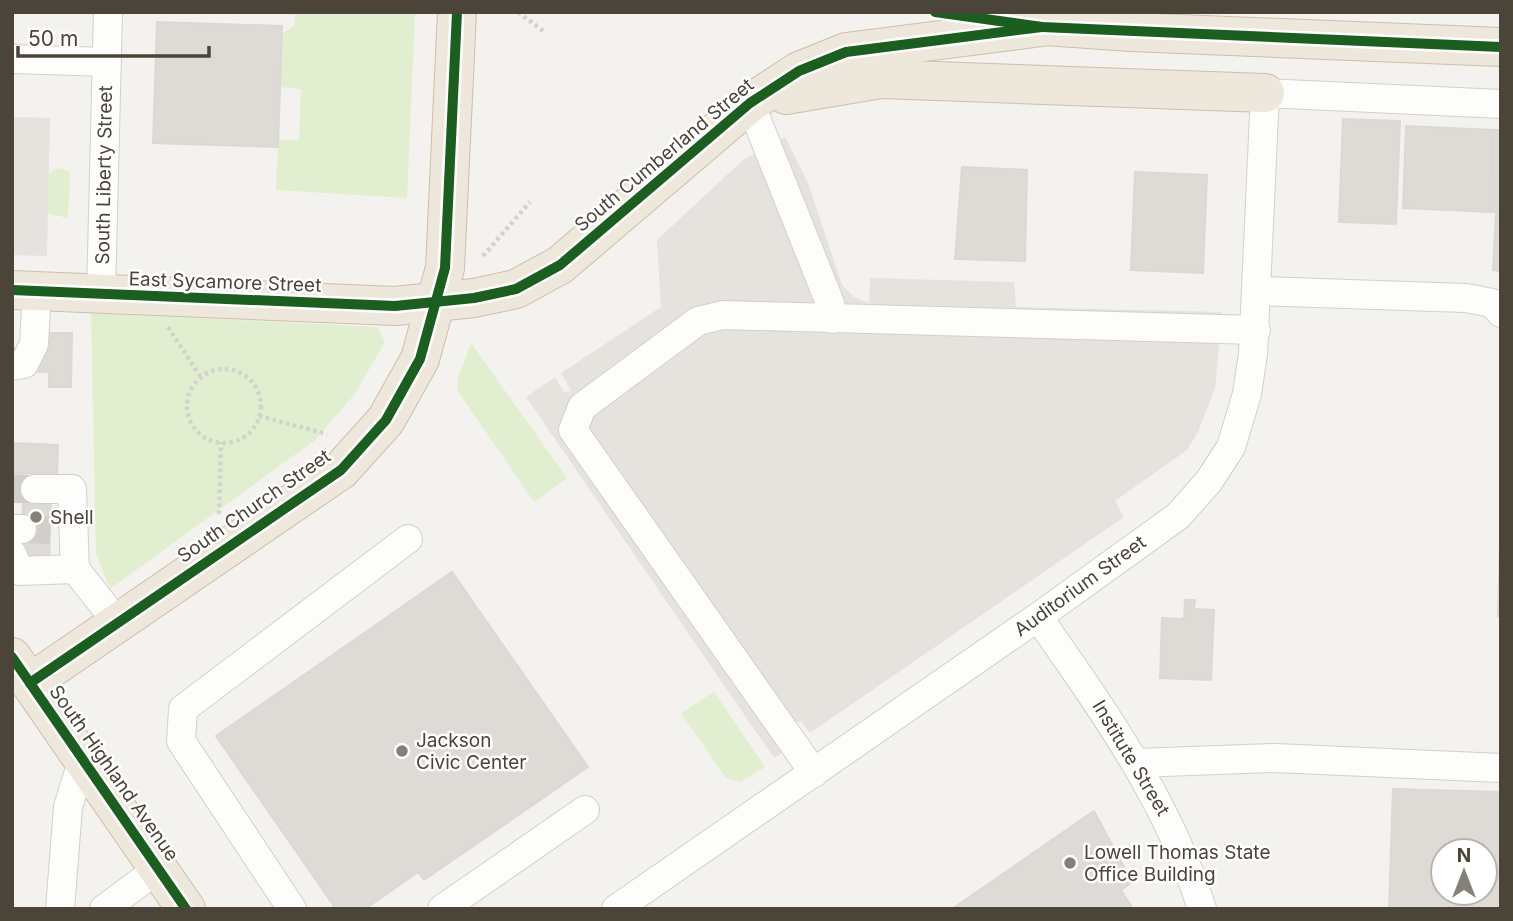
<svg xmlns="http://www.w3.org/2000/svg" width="1513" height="921" viewBox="0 0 1513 921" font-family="Inter,sans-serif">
<rect width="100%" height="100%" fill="#f4f2ee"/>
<g fill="#e1eecf">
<polygon points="295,12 415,12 407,198 276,190 278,140 299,140 301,89 280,87 282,34 295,25"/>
<polygon points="62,168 70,173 68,218 45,213 47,176 53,170"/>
<polygon points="91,313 378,327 385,342 354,395 314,441 110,589 96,553"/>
<polygon points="471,343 567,478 534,502 457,390 458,378"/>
<polygon points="714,692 765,767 740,782 726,778 681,713"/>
</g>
<g fill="#e6e3df">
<polygon points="12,117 50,118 47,256 12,255"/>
<polygon points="785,137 808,183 842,285 854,297 869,303 870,278 1014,282 1016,307 1222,312 1215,389 1198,432 1187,450 1115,501 1124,517 810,733 801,721 795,723 803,738 774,758 526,397 555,377 564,392 571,391 561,373 661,307 657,240 744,159"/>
</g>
<g fill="#dedbd6" stroke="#dcd9d4" stroke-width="2" fill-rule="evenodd">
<polygon points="157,22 282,26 278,147 153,143"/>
<polygon points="1343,119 1400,121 1396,224 1339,222"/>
<polygon points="1406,126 1493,130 1490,212 1403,208"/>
<polygon points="1500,126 1501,126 1501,271 1493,270 1496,212 1490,212 1493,130 1500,130"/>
<polygon points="962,167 1027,170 1025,261 955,259"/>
<polygon points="1135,172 1207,175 1203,273 1131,270"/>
<polygon points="50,333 72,333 71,387 49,387 49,372 12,371 12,348 50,349"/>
<polygon points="12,443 58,445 57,474 12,473"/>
<polygon points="12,473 20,473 51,505 49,560 20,559 23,503 12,493"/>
<polygon points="1501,513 1501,616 1498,616"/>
<polygon points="452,572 588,767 424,880 418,872 365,909 336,909 216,736"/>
<polygon points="1185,600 1195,600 1194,609 1214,610 1211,680 1160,678 1162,618 1184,619"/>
<path d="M1393,789L1501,792V909H1389ZM1443,851H1485V893H1443Z"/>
<polygon points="1094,811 1125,869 1131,883 1121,890 1133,909 952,909"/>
</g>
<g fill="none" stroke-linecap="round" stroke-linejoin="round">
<g stroke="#d2cfca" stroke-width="28" stroke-dasharray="28 14" stroke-linecap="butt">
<polyline points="12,489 35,489"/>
<polyline points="22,529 50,530"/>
</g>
<defs>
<g id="minor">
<polyline points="12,59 107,62"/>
<polyline points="750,103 830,303 833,319"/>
<polyline points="1259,291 1466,298 1492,303 1501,313"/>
<polyline points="101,295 108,12"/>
<polyline points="12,366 24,364 34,344 37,291"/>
<polyline points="35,489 72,489 75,569 117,622"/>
<polyline points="12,529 22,529"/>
<polyline points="12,554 20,571 75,569"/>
<path d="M1038,617C1103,710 1168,800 1202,909"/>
<polyline points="1137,763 1275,758 1501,768"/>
<polyline points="814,773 573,430 582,407 698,321 723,315 1256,330"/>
<polyline points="60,909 68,807 83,759"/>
<polyline points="104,909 158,869"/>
<polyline points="292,909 181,741 183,709 408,539"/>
<polyline points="442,909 585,810"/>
<polyline points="616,909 1038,617 1178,516 1209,481 1231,447 1247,394 1253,354 1265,93 1501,104"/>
</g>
<g id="highway">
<polyline points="1016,24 1131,32 1501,47"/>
<polyline points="786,95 881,79 1265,93"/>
<polyline points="12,290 395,306 474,298 516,289 560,265 750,103 799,71 846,52 1042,27"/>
<polyline points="12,657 186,909"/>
<polyline points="30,683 341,470 386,420 420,359 445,268 457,12"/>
</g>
</defs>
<use href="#minor" stroke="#d2d0cb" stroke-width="30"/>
<use href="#highway" stroke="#ccbfa9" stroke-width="40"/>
<g stroke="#d3d2cc" stroke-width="4.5" stroke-dasharray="3.5 3.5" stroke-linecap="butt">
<polyline points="518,12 546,33"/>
<polyline points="483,256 530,202"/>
<polyline points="168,327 200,376"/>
<circle cx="224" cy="406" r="37"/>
<polyline points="259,416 327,434"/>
<polyline points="219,514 221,442"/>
</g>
<use href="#minor" stroke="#fdfdfc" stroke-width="28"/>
<use href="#highway" stroke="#ede8db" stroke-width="38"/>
<defs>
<g id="cycleway">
<polyline points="935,12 1042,27 1501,47"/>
<polyline points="12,290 395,306 474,298 516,289 560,265 750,103 799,71 846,52 1042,27"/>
<polyline points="12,657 186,909"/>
<polyline points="30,683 341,470 386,420 420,359 445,268 457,12"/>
</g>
</defs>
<use href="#cycleway" stroke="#fff" stroke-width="15"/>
<use href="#cycleway" stroke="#1b5e20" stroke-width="10"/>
</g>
<g fill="#868178" stroke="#fff" stroke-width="2.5">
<circle cx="36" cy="517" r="7"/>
<circle cx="402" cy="751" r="7"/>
<circle cx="1070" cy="863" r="7"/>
</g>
<g text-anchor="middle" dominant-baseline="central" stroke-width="5" stroke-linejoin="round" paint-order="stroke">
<g font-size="19" fill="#4b4439" stroke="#fff">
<text transform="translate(664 155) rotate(-40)">South Cumberland Street</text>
<text transform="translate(104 175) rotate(-89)">South Liberty Street</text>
<text transform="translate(225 282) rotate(2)">East Sycamore Street</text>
<text transform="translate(254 506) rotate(-35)">South Church Street</text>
<text transform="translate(1080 586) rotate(-36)">Auditorium Street</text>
<text transform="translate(1131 758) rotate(59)">Institute Street</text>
<text transform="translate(114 773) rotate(55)">South Highland Avenue</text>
</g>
<g font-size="19" fill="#4b4439" stroke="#fff" text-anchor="start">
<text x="50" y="517">Shell</text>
<text x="416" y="740">Jackson<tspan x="416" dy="22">Civic Center</tspan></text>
<text x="1084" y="852">Lowell Thomas State<tspan x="1084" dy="22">Office Building</tspan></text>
</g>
</g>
<rect width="1513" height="921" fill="none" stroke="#4b4439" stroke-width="28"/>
<g transform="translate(1464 872)"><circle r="33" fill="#ffffff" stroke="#b7b4b0" stroke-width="2"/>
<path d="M0-5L12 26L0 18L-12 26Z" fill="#868178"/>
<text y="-10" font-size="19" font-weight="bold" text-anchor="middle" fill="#4b4439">N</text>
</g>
<path d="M18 46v10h191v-10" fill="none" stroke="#4b4439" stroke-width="3.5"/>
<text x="28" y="46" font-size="21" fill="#4b4439" stroke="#ffffff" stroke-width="5" paint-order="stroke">50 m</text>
</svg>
